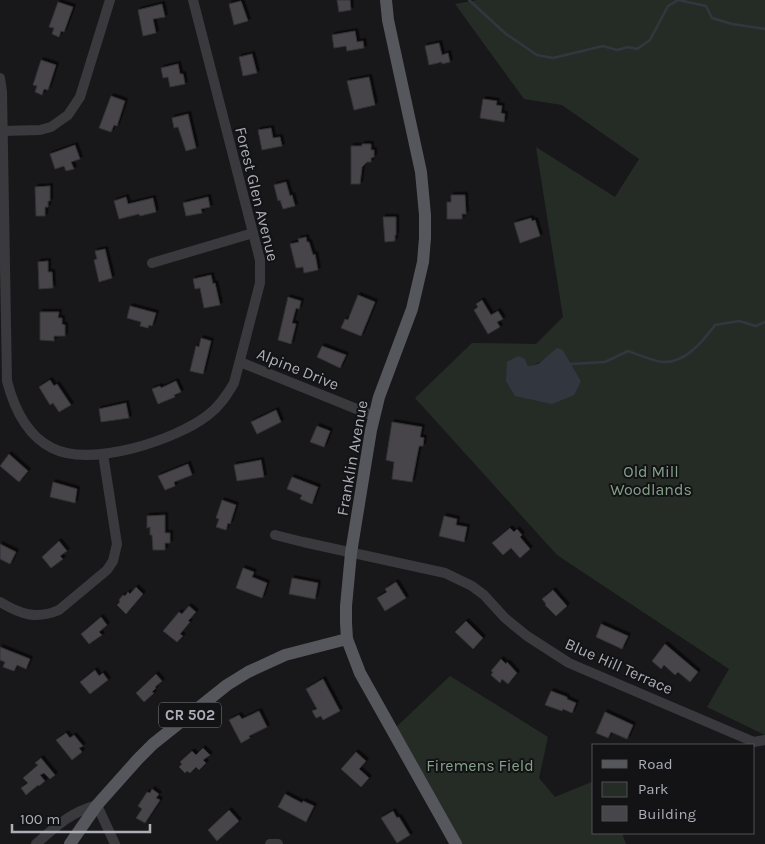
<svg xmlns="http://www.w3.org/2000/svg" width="765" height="844" viewBox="0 0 765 844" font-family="Karla,sans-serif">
<defs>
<filter id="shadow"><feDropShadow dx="2.5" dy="-2.5" stdDeviation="0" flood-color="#0009"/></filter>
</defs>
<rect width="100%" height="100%" fill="#18181a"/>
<g fill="#252c26" fill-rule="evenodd">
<path d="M477,0H765V735L707,707L729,669L557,555L415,398L472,343L536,344L563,317L536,147L615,197L639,159L562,105L524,99L455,4ZM563,350L581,381L508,363L525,359L528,366C541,364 550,354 563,350Z"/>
<polygon points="450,676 548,737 539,778 555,797 594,781 594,833 622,833 626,844 456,844 392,731"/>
</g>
<polygon fill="#32373f" points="557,348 563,350 581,381 574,395 552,404 515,396 506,381 507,362 518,356 525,359 528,366 538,364"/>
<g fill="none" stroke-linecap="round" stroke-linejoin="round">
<g stroke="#32373f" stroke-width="2.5">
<polyline points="469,0 506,34 537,55 553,58 603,46 617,50 628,47 637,49 650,40 668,6 678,0 706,6 712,18 732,24 765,29"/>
<path d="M571,364L605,362L628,351C639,355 651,360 662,362C685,364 703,341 715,325L739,321L756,326L765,322"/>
</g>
</g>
<g fill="#46454a" stroke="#333236" filter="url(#shadow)">
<polygon points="337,0 350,0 351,10 339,12"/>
<polygon points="241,1 248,21 234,25 229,4"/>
<polygon points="58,2 73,7 64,32 61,31 59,37 52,34 54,28 49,27"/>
<polygon points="162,4 165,17 153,19 156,33 143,36 138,10"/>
<polygon points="355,31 357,42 363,41 364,48 347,51 346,46 334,48 332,35"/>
<polygon points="439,43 442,55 448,53 450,62 442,64 442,62 429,65 425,46"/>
<polygon points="252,54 257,73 243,76 239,57"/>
<polygon points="41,60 56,65 48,90 44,89 42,95 35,92 37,86 33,85"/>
<polygon points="178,64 180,74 183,74 185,84 170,87 168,77 163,78 161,68"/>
<polygon points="369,77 375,105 354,110 347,81"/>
<polygon points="111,96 125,101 117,126 114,125 111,132 99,128"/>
<polygon points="483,99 497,101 496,105 502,106 501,113 505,114 504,122 480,118"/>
<polygon points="188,114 196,148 186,151 178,127 174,128 172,118"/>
<polygon points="271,128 273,138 280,137 282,146 262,150 258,130"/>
<polygon points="362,144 371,144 371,150 374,150 374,157 371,158 371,162 367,162 362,167 360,184 351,184 351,146 362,146"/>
<polygon points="75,145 80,159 71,162 74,169 66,171 64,166 55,169 50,154"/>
<polygon points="286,182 290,196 292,195 295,206 283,209 280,200 278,201 274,185"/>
<polygon points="50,186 50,201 48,201 48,207 45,207 45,216 36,216 35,187"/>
<polygon points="451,195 465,195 466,214 462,214 462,219 447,219 447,202 451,202"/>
<polygon points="126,197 128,204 153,198 156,212 140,216 139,214 119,219 114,201"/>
<polygon points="208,197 210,207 201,209 202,213 186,216 183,203"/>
<polygon points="383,217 396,217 396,235 395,235 395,241 385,242"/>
<polygon points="531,218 532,221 535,220 540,236 520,243 514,223"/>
<polygon points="306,237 307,242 309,242 313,255 315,254 318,270 304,273 303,267 296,268 290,244 299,242 298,239"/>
<polygon points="105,249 112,278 99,282 94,260 97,259 95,251"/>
<polygon points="48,261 48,272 52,272 53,288 39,289 38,262"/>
<polygon points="211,275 213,284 215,283 220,305 204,308 200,288 195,289 193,279"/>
<polygon points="358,295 375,302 361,336 341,328 345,319 348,320"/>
<polygon points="288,297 301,301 299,309 296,308 292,323 296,324 291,344 278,340"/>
<polygon points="482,300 491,315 498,311 503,319 497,322 500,327 488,334 474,310 478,307 476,304"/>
<polygon points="130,306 156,313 152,326 149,325 148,328 140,326 141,322 127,318"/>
<polygon points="40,312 59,312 58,318 62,318 62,324 65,325 65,336 54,336 54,341 40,340"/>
<polygon points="201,338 211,341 203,374 190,371 196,346 199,347"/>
<polygon points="322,346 346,355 340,368 317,357"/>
<polygon points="50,380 54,386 57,384 71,405 59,412 53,403 50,405 39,387"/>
<polygon points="176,381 181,392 174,395 175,397 158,404 152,389 160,386 161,388"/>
<polygon points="126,403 129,418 101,422 99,409"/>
<polygon points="276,410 281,422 257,434 251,422"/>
<polygon points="392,422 422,427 420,437 424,438 423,446 419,446 412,482 392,479 394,462 386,460"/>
<polygon points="317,426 330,431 324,447 310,442"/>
<polygon points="9,454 28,471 19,482 0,466"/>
<polygon points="261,460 264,477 237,481 234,465"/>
<polygon points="188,464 192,475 174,482 175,486 165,490 158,476"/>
<polygon points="292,477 318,487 312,504 300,499 302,495 287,489"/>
<polygon points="53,482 77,489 75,503 50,497"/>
<polygon points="222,500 236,505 230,524 228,523 226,530 216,527 219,519 216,518"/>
<polygon points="165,515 165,533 170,533 170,543 165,543 165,550 153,550 152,535 150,535 150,527 147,528 147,516"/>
<polygon points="444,516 457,519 456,525 467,527 464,542 439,536"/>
<polygon points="510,528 514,532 517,529 522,535 520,537 530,549 520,558 511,548 503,555 492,543"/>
<polygon points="59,541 67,551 60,556 63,559 51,568 42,557"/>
<polygon points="0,544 16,552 10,564 0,559"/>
<polygon points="243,568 254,572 252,577 267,583 262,598 236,588"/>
<polygon points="292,578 318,583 315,599 289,594"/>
<polygon points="396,582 406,598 385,611 377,598 387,592 385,589"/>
<polygon points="136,587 143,594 126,614 117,605 120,602 119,600 123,595 125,596 128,592 130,594"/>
<polygon points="553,590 567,606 556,616 545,605 546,604 542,599"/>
<polygon points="189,606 196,612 188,621 190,622 180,634 183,636 177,642 163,631 179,612 182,614"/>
<polygon points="101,617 107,625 99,632 102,635 89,644 81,634"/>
<polygon points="466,621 483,638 473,649 455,632"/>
<polygon points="601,624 628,636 622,649 596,637"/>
<polygon points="665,644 698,672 690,682 678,672 675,675 664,665 661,669 652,661"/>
<polygon points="0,647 30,659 26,669 17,665 14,671 3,667 5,662 0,660"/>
<polygon points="501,659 506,664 507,662 517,673 508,684 502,679 500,683 491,675 493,672 491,671"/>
<polygon points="95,670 99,676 103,673 108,680 90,694 80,682"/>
<polygon points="156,674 162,681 155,687 156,688 152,692 154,693 144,702 136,693"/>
<polygon points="323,679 340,711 323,720 321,716 316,718 312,711 317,709 306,689"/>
<polygon points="551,691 567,697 567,699 576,703 572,713 563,709 562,711 545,705"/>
<polygon points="259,711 267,727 249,736 250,738 241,743 229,720 239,715 242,719"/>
<polygon points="605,712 633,725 627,739 611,732 608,738 596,733"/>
<polygon points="66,733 70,738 74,735 83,746 79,748 82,752 72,760 56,740"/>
<polygon points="203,748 210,755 203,760 206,763 199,770 196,767 190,773 187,771 185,773 179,767 182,764 180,762 192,751 196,755"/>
<polygon points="356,752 366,761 359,769 369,778 361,787 341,769"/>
<polygon points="41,758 55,775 50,779 44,773 40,775 45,781 39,786 38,785 26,795 21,788 28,783 23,778 38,765 35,763"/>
<polygon points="152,789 159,794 156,798 160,800 145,823 136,818 142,809 138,806 147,792 150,793"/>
<polygon points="285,794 302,803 303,801 314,806 306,822 278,807"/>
<polygon points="229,810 239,821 217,841 208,830"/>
<polygon points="393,811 397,818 399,817 410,835 397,843 381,818"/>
</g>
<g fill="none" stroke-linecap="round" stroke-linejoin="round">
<g stroke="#3a3a3e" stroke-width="10">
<path d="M0,78L2,92L7,381C14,408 26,435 52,448C91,468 176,440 208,415C220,406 227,395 234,383L260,283V260L193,0"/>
<polyline points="3,131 40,130 51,127 68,115 80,97 110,0"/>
<polyline points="152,263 253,233"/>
<polyline points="240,362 374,416"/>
<polyline points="275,535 303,542 445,573 472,586 484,595 505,618 527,636 569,663 754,742 765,740"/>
<path d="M0,602C20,614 36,620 59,610L107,570L113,561L117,544L103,454"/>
<path d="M36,844C56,826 71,812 97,805L115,844"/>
<polyline points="270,844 278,844"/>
</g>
<g stroke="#56575d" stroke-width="12">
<polyline points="386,0 388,20 421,172 425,215 425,238 423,262 412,309 379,397 371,430 351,553 346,606 346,623 347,639 360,673 456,844"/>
<polyline points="70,844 97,805 138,759 153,744 227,685 248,672 285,655 347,639"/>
</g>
</g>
<g text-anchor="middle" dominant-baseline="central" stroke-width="4" stroke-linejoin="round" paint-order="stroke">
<rect fill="#131315" stroke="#7e8087" stroke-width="1" x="159" y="702.5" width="62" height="25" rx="4"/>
<g font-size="15" font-weight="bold" fill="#acaeb8">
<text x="190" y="715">CR 502</text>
</g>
<g font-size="16" fill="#acaeb8" stroke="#131315">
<text transform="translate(257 194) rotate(76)">Forest Glen Avenue</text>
<text transform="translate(298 369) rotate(22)">Alpine Drive</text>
<text transform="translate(352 458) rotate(-80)">Franklin Avenue</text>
<text transform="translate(619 666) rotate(24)">Blue Hill Terrace</text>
</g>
<g font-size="16" fill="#85a18a" stroke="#131315">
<text x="651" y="471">Old Mill<tspan x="651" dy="18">Woodlands</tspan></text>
<text x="480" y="765">Firemens Field</text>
</g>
</g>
<rect x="592" y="744" width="162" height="90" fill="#131315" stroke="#505156"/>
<rect x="602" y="760" width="25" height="8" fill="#56575d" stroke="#505156"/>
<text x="638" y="769" font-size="15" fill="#acaeb8">Road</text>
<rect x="602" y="782" width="25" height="15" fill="#252c26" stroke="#505156"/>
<text x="638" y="794" font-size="15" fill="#acaeb8">Park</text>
<rect x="602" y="806" width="25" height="15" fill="#46454a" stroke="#505156"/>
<text x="638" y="819" font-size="15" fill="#acaeb8">Building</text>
<path d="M12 824v8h138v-8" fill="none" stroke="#acaeb8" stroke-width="2.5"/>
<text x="20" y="824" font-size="15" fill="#acaeb8" stroke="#131315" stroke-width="4" paint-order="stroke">100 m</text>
</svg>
